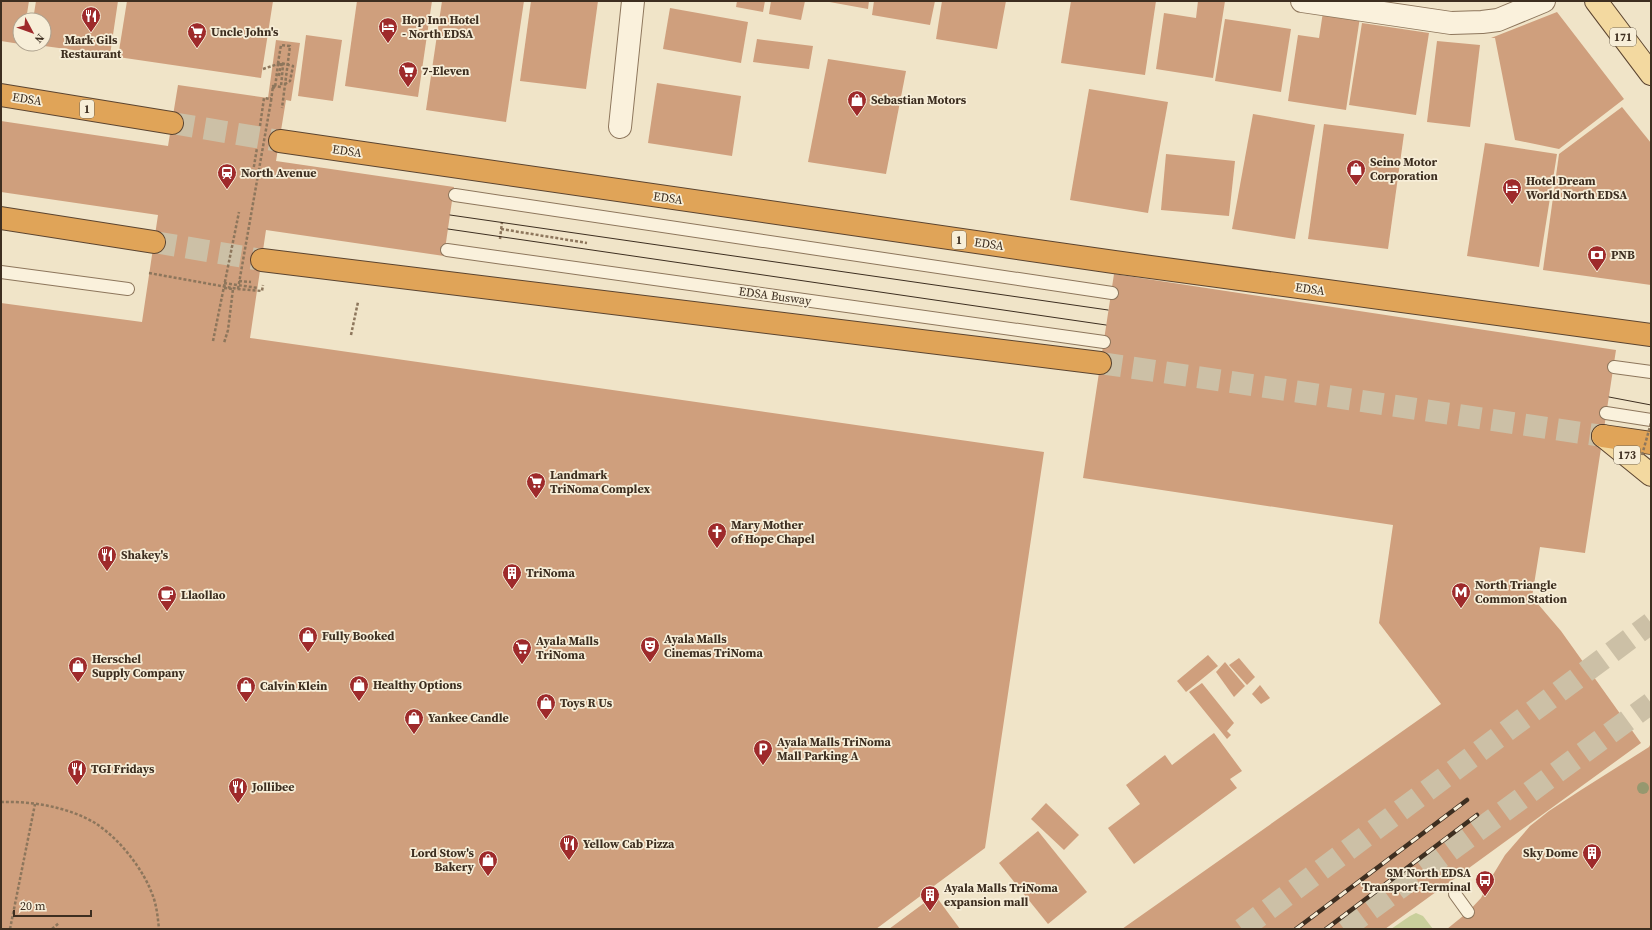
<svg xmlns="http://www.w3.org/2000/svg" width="1652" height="930" viewBox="0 0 1652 930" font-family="'Source Serif 4',serif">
<rect width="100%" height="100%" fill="#f0e4c8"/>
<polygon fill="#c9cf9b" points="1416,913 1423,916 1433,929 1391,929 1410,916"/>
<g fill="#cf9f7d">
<polygon points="1,1 29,1 26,20 20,20 20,44 1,41"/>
<polygon points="36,1 118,1 110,55 37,45 44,44 44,20 33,20"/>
<polygon points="127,1 273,1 261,78 118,57"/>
<polygon points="357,1 432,1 418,97 345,86"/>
<polygon points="442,1 524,1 506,122 426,110"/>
<polygon points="531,1 598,1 586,89 520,81"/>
<polygon points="737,1 765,1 763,12 736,7"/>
<polygon points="771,1 805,1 801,20 769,14"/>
<polygon points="824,1 869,1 868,9"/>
<polygon points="874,1 935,1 930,25 872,15"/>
<polygon points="942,1 1006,1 997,49 936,39"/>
<polygon points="1071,1 1156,1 1145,75 1061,63"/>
<polygon points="1198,1 1225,1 1213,78 1156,69 1164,13 1196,18"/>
<polygon points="670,8 748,22 741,63 663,49"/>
<polygon points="1323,12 1360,17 1346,110 1288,101 1298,35 1319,38"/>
<polygon points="1557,12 1624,99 1559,149 1515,140 1495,38 1491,38"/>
<polygon points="1225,19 1291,29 1281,92 1215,81"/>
<polygon points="1362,23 1429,33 1416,115 1349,105"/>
<polygon points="306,35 342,40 333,101 298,96"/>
<polygon points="757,39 813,46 809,69 753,62"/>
<polygon points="276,40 300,43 291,101 286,100 276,161 454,187 444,256 266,230 250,338 1044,452 985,848 876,929 1,929 1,303 142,322 158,215 1,192 1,121 168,146 178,85 268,98"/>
<polygon points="1437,41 1480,45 1470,127 1427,122"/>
<polygon points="828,59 906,71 886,174 808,162"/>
<polygon points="657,83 741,96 732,156 648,143"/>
<polygon points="1089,89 1168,102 1148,213 1070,200"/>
<polygon points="1622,107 1651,143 1651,285 1543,270 1559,154"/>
<polygon points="1253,114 1315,125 1295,239 1232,229"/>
<polygon points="1324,124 1404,134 1388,249 1308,239"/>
<polygon points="1485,143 1557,154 1539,267 1467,256"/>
<polygon points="1166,154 1235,161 1229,216 1161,210"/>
<polygon points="1114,274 1616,350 1585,553 1540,547 1532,597 1561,631 1641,743 1385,929 1122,929 1441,704 1379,623 1393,525 1083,478"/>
<polygon points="1208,655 1218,666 1186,692 1177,681"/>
<polygon points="1239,658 1255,677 1247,685 1229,665"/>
<polygon points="1225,662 1245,686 1234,697 1216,672"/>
<polygon points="1202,683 1234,723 1227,731 1231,735 1227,739 1189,692"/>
<polygon points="1260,685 1270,698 1261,704 1252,694"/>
<polygon points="1214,733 1242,771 1230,779 1237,788 1134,864 1108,828 1140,804 1126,785 1165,755 1172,765"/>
<polygon points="1651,743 1651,929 1447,929 1468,912 1481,898 1491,878 1505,855 1530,826 1549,811 1581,790 1649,747"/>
<polygon points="1046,803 1079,835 1064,850 1031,819"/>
<polygon points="1038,831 1087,892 1048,924 999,863"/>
<polygon points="935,895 960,929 889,929"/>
</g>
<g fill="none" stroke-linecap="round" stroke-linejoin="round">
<g stroke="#ccc0a6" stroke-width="22" stroke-dasharray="22 11" stroke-linecap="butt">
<polyline points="1242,929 1651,623"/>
<polyline points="1344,929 1651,703"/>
</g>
<g stroke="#ccc0a6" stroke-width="22" stroke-dasharray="22 11" stroke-linecap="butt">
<polyline points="172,123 280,141"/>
<polyline points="154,242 262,260"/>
<polyline points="1100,363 1603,436"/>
</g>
<defs>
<g id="lane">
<polyline points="455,195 1112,293"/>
<polyline points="447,250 1104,342"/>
<polyline points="1,272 128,289"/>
<polyline points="1614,367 1651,372"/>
<polyline points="1606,413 1651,420"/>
<polyline points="1455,894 1468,912"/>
</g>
<g id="street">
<polyline points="1302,1 1451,23 1482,22 1498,20 1544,1"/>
<polyline points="620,127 633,1"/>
</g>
<g id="primary">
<polyline points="1596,1 1651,74"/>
<polyline points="1603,436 1651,475"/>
</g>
<g id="highway">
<polyline points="1,95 172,123"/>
<polyline points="280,141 1114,262 1651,335"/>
<polyline points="1,218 154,242"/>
<polyline points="262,260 1100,363"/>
<polyline points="1603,436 1651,443"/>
</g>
</defs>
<use href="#lane" stroke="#8d765c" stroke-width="14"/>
<use href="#street" stroke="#8d765c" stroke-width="24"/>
<use href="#primary" stroke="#5b4430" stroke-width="24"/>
<use href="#highway" stroke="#5b4430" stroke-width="24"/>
<g stroke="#8d765c" stroke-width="2.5" stroke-dasharray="3 2" stroke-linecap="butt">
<polyline points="263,69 281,63 293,66 290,81 285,84"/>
<polyline points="279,76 281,63"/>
<polyline points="272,87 275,88 278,64"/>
<polyline points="271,101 273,86 281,87 283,65 278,63 281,45 290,46 282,108"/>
<polyline points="260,126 264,98 270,99 271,98"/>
<polyline points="253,172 257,148"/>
<polyline points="501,229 587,243"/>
<polyline points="500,239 502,222"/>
<polyline points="149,273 238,289 262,291 263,285"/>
<polyline points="239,281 251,282"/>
<polyline points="224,283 258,288"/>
<polyline points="224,288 233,289 228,330 224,343"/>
<polyline points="351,335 358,302"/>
<polyline points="213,341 239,212"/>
<path d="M1,802C32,801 68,807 95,823C120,839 145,871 154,899C157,909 158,919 159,929"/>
<polyline points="10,929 35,804"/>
<polyline points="52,929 59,923"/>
</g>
<use href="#lane" stroke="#faf1dc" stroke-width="12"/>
<use href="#street" stroke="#faf1dc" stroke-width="22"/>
<use href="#primary" stroke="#f3d9a0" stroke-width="22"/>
<use href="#highway" stroke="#e0a458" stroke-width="22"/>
<g stroke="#3d2e20" stroke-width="1">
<polyline points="450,215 1108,310"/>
<polyline points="448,229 1106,325"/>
<polyline points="1609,397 1651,405"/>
</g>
<defs>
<g id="rail">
<polyline points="1296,929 1467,800"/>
<polyline points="1326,929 1477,815"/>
</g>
</defs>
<use href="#rail" stroke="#3d2e20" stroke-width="4.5"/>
<use href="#rail" stroke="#f7eed8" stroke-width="3" stroke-dasharray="9" stroke-linecap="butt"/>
<g stroke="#8d765c" stroke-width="2.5" stroke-dasharray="3 2" stroke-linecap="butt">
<polyline points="238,289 271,101"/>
<polyline points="1642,455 1651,423"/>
</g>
</g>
<circle fill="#96986f" cx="1643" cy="788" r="6"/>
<defs>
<symbol id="restaurant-pin" viewBox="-11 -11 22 30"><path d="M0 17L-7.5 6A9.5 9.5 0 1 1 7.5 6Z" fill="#9e2a2b" stroke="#f7eed8"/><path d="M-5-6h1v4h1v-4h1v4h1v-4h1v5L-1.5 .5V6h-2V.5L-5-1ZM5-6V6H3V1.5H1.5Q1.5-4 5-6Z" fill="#fff"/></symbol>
<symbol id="hotel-pin" viewBox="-11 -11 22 30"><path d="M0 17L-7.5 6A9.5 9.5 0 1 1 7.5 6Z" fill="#9e2a2b" stroke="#f7eed8"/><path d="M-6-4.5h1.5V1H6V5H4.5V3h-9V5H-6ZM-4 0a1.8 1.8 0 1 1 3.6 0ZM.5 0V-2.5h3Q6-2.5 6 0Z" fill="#fff"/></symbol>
<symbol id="supermarket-pin" viewBox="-11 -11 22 30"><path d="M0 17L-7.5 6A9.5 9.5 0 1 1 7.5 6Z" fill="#9e2a2b" stroke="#f7eed8"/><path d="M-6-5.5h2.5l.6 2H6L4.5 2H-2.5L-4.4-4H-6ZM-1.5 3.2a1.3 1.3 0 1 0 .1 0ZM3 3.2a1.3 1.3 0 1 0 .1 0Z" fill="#fff"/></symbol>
<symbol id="shop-pin" viewBox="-11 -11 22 30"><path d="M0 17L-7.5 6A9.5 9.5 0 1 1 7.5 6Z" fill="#9e2a2b" stroke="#f7eed8"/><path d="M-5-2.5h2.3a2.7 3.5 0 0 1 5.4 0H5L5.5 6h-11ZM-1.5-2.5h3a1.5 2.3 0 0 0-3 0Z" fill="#fff"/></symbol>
<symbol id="station-pin" viewBox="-11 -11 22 30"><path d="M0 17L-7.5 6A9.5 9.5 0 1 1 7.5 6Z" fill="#9e2a2b" stroke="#f7eed8"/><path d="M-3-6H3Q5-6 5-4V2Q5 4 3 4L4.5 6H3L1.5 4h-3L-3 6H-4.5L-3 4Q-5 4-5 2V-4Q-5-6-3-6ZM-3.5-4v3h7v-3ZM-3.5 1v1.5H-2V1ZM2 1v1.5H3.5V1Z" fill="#fff"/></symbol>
<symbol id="bank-pin" viewBox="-11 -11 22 30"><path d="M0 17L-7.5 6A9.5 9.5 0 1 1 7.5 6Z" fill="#9e2a2b" stroke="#f7eed8"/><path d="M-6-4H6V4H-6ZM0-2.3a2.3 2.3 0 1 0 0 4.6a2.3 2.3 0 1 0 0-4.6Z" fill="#fff"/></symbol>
<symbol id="church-pin" viewBox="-11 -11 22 30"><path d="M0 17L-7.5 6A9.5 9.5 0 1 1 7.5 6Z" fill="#9e2a2b" stroke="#f7eed8"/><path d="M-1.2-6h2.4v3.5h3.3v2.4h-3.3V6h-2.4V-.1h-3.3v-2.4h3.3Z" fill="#fff"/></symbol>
<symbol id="building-pin" viewBox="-11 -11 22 30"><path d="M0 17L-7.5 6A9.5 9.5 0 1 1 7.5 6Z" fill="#9e2a2b" stroke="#f7eed8"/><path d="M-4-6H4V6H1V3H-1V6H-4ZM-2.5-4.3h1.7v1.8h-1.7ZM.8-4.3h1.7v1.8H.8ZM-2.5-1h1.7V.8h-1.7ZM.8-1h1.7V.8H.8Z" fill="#fff"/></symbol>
<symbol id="metro-pin" viewBox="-11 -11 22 30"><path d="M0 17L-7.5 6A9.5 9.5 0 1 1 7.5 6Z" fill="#9e2a2b" stroke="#f7eed8"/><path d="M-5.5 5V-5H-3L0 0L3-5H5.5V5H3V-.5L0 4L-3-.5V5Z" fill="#fff"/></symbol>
<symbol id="cafe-pin" viewBox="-11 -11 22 30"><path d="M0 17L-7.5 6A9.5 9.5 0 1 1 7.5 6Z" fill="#9e2a2b" stroke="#f7eed8"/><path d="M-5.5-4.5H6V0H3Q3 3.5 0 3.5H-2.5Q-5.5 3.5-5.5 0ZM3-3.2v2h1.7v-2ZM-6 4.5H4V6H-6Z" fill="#fff"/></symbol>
<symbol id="theatre-pin" viewBox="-11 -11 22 30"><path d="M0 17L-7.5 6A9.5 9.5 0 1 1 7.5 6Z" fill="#9e2a2b" stroke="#f7eed8"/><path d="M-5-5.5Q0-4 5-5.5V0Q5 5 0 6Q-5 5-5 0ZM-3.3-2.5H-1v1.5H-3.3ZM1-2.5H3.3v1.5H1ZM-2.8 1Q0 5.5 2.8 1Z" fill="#fff"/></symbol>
<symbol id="parking-pin" viewBox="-11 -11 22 30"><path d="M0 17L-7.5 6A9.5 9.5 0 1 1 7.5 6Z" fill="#9e2a2b" stroke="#f7eed8"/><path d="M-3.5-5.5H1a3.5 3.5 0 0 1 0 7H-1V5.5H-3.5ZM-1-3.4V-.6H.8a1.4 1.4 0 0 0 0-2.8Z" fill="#fff"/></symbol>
<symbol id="bus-pin" viewBox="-11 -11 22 30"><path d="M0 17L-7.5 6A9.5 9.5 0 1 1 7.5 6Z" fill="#9e2a2b" stroke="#f7eed8"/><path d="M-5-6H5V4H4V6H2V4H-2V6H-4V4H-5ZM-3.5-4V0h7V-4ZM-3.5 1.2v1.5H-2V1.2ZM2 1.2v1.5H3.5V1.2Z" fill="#fff"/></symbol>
</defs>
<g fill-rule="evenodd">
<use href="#restaurant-pin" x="80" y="5" width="22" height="30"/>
<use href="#hotel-pin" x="377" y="16" width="22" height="30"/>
<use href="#supermarket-pin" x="186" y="21" width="22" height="30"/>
<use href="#supermarket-pin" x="397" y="60" width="22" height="30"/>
<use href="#shop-pin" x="846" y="89" width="22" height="30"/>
<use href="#shop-pin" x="1345" y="158" width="22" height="30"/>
<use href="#station-pin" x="216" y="162" width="22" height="30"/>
<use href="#hotel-pin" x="1501" y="177" width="22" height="30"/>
<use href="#bank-pin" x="1586" y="244" width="22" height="30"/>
<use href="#supermarket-pin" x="525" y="471" width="22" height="30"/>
<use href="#church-pin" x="706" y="521" width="22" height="30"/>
<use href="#restaurant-pin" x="96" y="544" width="22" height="30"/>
<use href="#building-pin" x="501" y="562" width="22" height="30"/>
<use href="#metro-pin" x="1450" y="581" width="22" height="30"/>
<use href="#cafe-pin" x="156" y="584" width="22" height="30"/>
<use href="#shop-pin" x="297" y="625" width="22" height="30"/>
<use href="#theatre-pin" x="639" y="635" width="22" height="30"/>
<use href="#supermarket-pin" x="511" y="637" width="22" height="30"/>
<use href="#shop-pin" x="67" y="655" width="22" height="30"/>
<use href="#shop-pin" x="348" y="674" width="22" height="30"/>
<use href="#shop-pin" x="235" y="675" width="22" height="30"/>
<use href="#shop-pin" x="535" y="692" width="22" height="30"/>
<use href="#shop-pin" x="403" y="707" width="22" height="30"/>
<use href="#parking-pin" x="752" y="738" width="22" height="30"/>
<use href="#restaurant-pin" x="66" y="758" width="22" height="30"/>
<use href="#restaurant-pin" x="227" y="776" width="22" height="30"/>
<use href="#restaurant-pin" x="558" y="833" width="22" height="30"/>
<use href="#building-pin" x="1581" y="842" width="22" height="30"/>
<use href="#shop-pin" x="477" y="849" width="22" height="30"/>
<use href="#bus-pin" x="1474" y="869" width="22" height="30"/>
<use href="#building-pin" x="919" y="884" width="22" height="30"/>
</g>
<g text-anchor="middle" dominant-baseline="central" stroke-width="3.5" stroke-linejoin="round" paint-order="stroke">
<g fill="#f7eed8" stroke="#756857" stroke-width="1">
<rect x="1610" y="28" width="26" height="18" rx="3"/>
<rect x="80" y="100" width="14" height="18" rx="3"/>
<rect x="952" y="231" width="14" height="18" rx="3"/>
<rect x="1614" y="446" width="26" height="18" rx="3"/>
</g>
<g font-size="11" font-weight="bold" fill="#3d2e20">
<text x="1623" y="37">171</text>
<text x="87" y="109">1</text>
<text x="959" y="240">1</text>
<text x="1627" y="455">173</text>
</g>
<g font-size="12" font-weight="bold" fill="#3d2e20" stroke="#f7eed8" text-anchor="start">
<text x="402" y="20">Hop Inn Hotel<tspan x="402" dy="14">- North EDSA</tspan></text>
<text x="211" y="32">Uncle John's</text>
<text x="91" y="40" text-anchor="middle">Mark Gils<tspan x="91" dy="14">Restaurant</tspan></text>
<text x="422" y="71">7-Eleven</text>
<text x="871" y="100">Sebastian Motors</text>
<text x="1370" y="162">Seino Motor<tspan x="1370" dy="14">Corporation</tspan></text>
<text x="241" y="173">North Avenue</text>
<text x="1526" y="181">Hotel Dream<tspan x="1526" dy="14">World North EDSA</tspan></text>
<text x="1611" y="255">PNB</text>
<text x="550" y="475">Landmark<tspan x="550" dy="14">TriNoma Complex</tspan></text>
<text x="731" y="525">Mary Mother<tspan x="731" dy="14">of Hope Chapel</tspan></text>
<text x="121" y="555">Shakey's</text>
<text x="526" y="573">TriNoma</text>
<text x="1475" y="585">North Triangle<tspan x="1475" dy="14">Common Station</tspan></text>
<text x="181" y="595">Llaollao</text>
<text x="322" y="636">Fully Booked</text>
<text x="664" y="639">Ayala Malls<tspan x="664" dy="14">Cinemas TriNoma</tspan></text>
<text x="536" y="641">Ayala Malls<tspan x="536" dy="14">TriNoma</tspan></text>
<text x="92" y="659">Herschel<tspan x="92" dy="14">Supply Company</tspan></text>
<text x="373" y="685">Healthy Options</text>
<text x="260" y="686">Calvin Klein</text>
<text x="560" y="703">Toys R Us</text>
<text x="428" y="718">Yankee Candle</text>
<text x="777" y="742">Ayala Malls TriNoma<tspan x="777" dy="14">Mall Parking A</tspan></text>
<text x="91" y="769">TGI Fridays</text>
<text x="252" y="787">Jollibee</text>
<text x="583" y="844">Yellow Cab Pizza</text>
<text x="474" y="853" text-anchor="end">Lord Stow's<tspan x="474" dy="14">Bakery</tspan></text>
<text x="1578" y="853" text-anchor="end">Sky Dome</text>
<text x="1471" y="873" text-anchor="end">SM North EDSA<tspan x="1471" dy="14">Transport Terminal</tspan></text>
<text x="944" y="888">Ayala Malls TriNoma<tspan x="944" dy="14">expansion mall</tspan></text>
</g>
<g font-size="12" fill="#3d2e20" stroke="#f7eed8">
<text transform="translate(27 99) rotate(9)">EDSA</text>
<text transform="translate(347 151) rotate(8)">EDSA</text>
<text transform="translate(668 198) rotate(8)">EDSA</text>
<text transform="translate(989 244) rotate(8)">EDSA</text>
<text transform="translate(1310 289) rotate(8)">EDSA</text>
<text transform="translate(775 296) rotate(8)">EDSA Busway</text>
</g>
</g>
<rect width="1652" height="930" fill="none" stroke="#3d2e20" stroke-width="4"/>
<g transform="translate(32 32) rotate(131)"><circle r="19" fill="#f7eed8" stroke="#ada18e"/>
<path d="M0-3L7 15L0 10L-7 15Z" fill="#9e2a2b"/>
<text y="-6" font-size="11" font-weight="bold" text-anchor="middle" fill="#3d2e20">N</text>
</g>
<path d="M14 910v6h77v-6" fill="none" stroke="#3d2e20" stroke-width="2"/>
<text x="20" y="910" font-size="12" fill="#3d2e20" stroke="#f7eed8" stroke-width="3" paint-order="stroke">20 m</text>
</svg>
